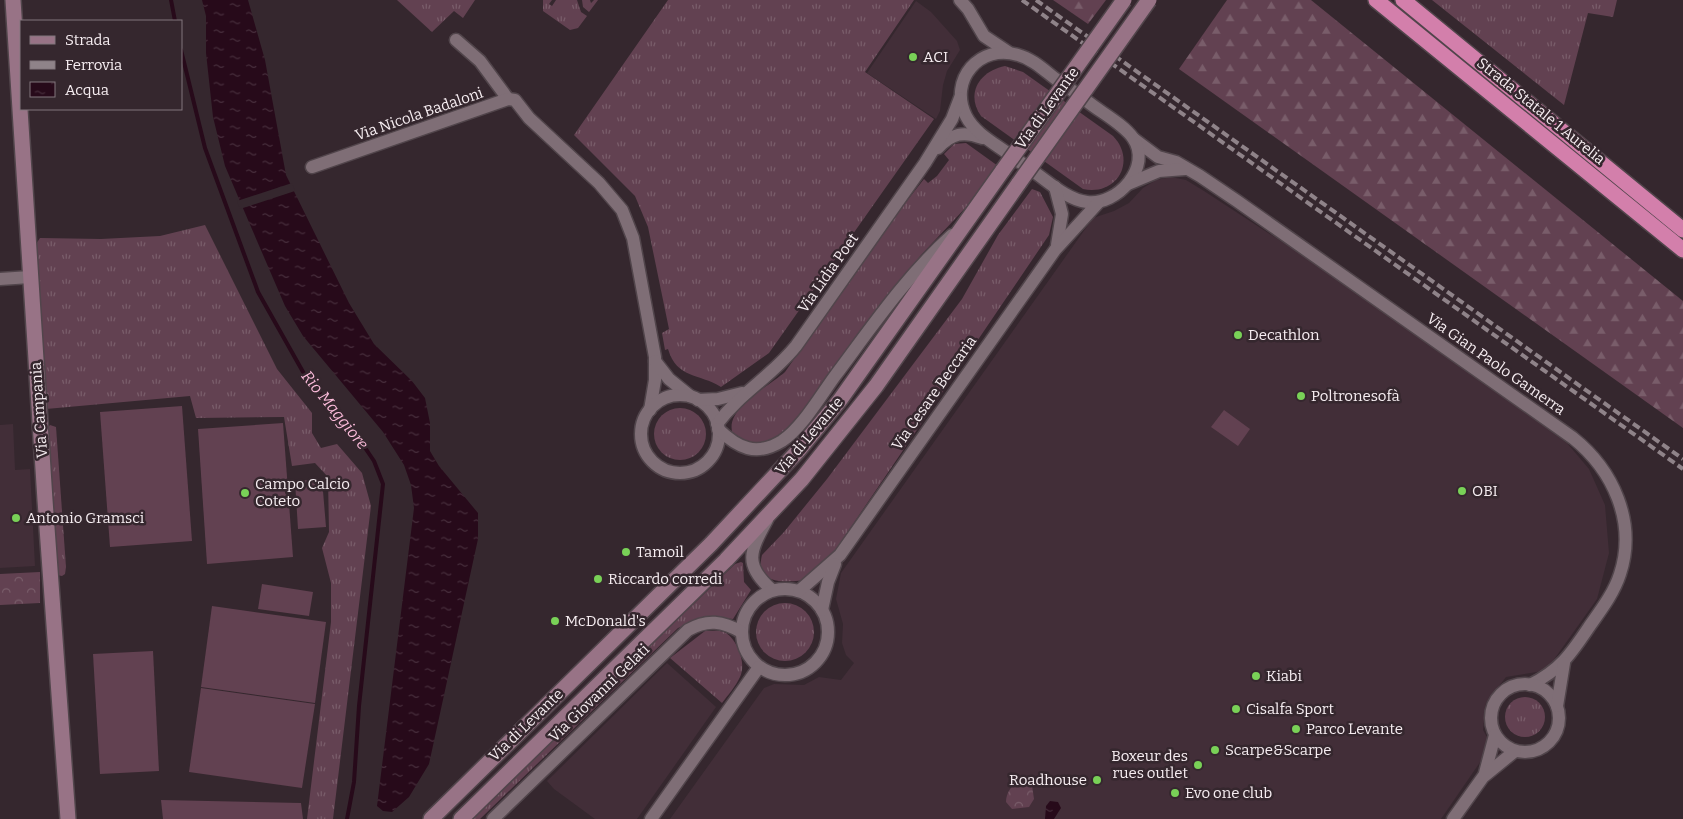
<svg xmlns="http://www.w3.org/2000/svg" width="1683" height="819" viewBox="0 0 1683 819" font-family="Bitter,serif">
<defs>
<pattern id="grass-tufts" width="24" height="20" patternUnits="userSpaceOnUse" patternTransform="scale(1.25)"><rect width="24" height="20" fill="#624151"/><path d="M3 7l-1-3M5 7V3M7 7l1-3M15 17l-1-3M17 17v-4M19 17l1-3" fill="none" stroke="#795d6a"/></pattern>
<pattern id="forest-firs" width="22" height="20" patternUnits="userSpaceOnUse" patternTransform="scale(1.25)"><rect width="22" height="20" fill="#624151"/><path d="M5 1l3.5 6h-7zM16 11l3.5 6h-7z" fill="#795d6a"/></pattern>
<pattern id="park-crowns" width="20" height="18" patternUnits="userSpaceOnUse" patternTransform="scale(1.25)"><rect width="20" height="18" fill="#624151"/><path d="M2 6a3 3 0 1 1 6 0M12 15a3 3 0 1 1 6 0" fill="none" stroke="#795d6a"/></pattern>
<pattern id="water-ripples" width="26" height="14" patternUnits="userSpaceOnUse" patternTransform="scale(1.25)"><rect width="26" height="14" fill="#270a1a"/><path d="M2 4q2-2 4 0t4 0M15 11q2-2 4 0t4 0" fill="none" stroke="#472e3c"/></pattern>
</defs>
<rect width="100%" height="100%" fill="#35272e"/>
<g fill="#422e38">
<polygon points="916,1 931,12 957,41 960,50 947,71 943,85 940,111 936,119 867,73"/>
<polygon points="1171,177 1186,180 1204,191 1374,302 1567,443 1589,469 1605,505 1609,553 1597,599 1548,668 1537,672 1506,677 1486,703 1483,730 1487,737 1485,755 1441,819 670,819 764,688 774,684 804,685 819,677 841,680 854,663 846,655 842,643 843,624 836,599 841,573 1093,218 1114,211 1129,203 1143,188 1156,180"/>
<polygon points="13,424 15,470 30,469 35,566 0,568 0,425"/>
<polygon points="667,663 716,707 637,819 595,819 554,789 547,781"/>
</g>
<g fill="url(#grass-tufts)">
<polygon points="397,0 475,0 463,18 454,11 432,32"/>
<polygon points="543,0 552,0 549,4 552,6 556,0 577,0 581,12 587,16 578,28 570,30 543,11"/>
<polygon points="582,0 590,0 591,3 594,0 598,0 589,12 583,7"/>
<path d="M668,0H914L865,72L934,119L769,353L721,387C699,373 677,379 668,349L665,350L662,333L669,329L648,227L635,196L574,135Z"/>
<polygon points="1432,0 1617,0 1613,17 1588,13 1564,105"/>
<path d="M1005,66L1023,72L1113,136C1137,161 1117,196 1083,189L981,116C965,93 980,71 1005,66Z"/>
<path d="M966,143L998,166L970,203L921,255L882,304L794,424L774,440L753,446L733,435C723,409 768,387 785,372L888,225L924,179L928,183L937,176L949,160L944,154L954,144Z"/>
<path d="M1032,189L1040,192L1053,217L1049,235L832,555L809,580C790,581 754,588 762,555L784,532L827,479L962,299L998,235Z"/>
<polygon points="205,225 277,369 312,413 312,433 321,448 337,444 362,473 371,506 333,819 307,819 331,622 331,583 322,548 329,532 328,477 315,463 292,466 284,417 196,418 190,396 46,409 36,244 40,238 101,239 160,236"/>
<circle cx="680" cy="434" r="26"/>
<polygon points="50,425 56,427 66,567 65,574 62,576 57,575 47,429"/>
<polygon points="741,562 743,563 744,582 751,590 733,619 705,616 678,628 480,819 471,819 735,564"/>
<circle cx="785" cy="632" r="29"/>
<path d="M705,631C711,631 719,630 724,632C737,638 747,664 740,677C736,686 728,695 722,703L670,658Z"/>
<circle cx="1525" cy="717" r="20"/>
</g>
<g fill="url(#forest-firs)">
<polygon points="1053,0 1106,0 1088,24"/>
<polygon points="1227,0 1311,0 1683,301 1683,428 1179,69"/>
</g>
<g fill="url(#park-crowns)">
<polygon points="40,572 40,603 0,605 0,574"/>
<path d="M1025,777L1031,779L1034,799L1029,807L1012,809L1006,802C1006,790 1015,782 1025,777Z"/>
</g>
<g fill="#624151">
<polygon points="182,406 192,541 110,547 100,412"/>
<polygon points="1224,410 1250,429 1238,446 1211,427"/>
<polygon points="283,423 293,557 207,564 198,429"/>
<polygon points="322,479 326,527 298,529 295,481"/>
<polygon points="262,584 313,592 309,616 258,609"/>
<polygon points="212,606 326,622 315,703 201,687"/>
<polygon points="153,651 159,771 100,774 93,654"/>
<polygon points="201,688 315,704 302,788 189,772"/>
<polygon points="161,800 301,803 303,819 163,819"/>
</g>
<g fill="url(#water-ripples)">
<polygon points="202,0 248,0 265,60 286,175 349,303 374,344 412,381 425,398 430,423 430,451 439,466 478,513 478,539 429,764 409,797 392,812 383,811 377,806 414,508 411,485 404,465 383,432 303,336 285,306 248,220 225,166 213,117 206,53 206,16"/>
<polygon points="1050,801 1058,802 1061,808 1054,819 1045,819 1046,806"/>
</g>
<polygon fill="#35272e" points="292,183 295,191 240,209 237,201"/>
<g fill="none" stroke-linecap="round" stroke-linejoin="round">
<g stroke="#270a1a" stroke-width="4">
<polyline points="171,0 175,21"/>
<polyline points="181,50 205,148 258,292 307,379 355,433 374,461 383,484 359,706 354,782 347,819"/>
</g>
<defs>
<g id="street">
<polyline points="960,0 968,9 984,36 1008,52"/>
<polyline points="456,40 480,61 508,99"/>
<polyline points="1070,89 1073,91"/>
<path d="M1134,139L1158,157L1176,162L1200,176L1237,201L1573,438C1613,470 1637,522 1620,574C1614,593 1601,610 1589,627C1571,654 1560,670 1530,685"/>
<path d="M938,148C952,133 964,131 982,138"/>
<path d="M1006,152C992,142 974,132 966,116C948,80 980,43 1018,55C1033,59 1045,71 1057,80"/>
<polyline points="1019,162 1022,163"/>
<polyline points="312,167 508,99 515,100 529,118 599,183 622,210 633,238 655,357 655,380 650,410"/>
<path d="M1037,174C1052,185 1069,200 1087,202C1117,206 1153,167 1133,138C1123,124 1102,113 1088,102"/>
<polyline points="1128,184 1159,171 1185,169"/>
<polyline points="1055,187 1062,214 1057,245"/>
<polyline points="0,279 30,277"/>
<polyline points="655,361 669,379 690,396"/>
<circle cx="680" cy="434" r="39"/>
<polyline points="698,400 718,399 742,393"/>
<path d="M717,424C740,393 772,376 796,346L925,163L952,119L960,98"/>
<path d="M718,429C738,448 756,457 782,441C802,428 821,395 835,376C871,328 907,275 952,235"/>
<path d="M767,520C750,551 743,565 772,590"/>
<circle cx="785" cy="632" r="43"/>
<polyline points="799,591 840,555 1055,250 1098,203"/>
<polyline points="822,610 828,582 835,564"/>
<circle cx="1525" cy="718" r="34"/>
<polyline points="1557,706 1564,663"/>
<polyline points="1485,773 1495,735"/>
<path d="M493,819L688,630C707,619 723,621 741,632"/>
<polyline points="651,819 759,667"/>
<polyline points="1453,819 1483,777 1515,751"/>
</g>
<g id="secondary">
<polyline points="13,0 45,500 68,819"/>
<polyline points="431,819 711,544 798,451 840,400 1003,170"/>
<polyline points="461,819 726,560 802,479 876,386 1019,183"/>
</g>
<g id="highway">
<polyline points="1376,0 1683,250"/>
<polyline points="1403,0 1683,230"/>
</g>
</defs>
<use href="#street" stroke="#51454b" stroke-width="15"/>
<use href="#secondary" stroke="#51454b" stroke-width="18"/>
<use href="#highway" stroke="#51454b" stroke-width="18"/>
<use href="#street" stroke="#7f6e76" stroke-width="12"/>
<use href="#secondary" stroke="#987386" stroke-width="15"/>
<use href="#highway" stroke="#d37fab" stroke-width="15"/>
<g stroke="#8f8389" stroke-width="4" stroke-dasharray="8 4" stroke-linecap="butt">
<polyline points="1022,0 1683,469"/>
<polyline points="1036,0 1683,459"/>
</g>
<defs>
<g id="secondary-bridge">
<polyline points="1003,170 1124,0"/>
<polyline points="1019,183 1149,0"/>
</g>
</defs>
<use href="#secondary-bridge" stroke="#51454b" stroke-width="18" stroke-linecap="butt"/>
<use href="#secondary-bridge" stroke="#987386" stroke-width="15"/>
</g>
<g fill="#79d157" stroke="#35272e" stroke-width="2">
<circle cx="913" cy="57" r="5"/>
<circle cx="1238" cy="335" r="5"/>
<circle cx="1301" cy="396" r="5"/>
<circle cx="1462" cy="491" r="5"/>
<circle cx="245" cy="493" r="5"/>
<circle cx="16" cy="518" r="5"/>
<circle cx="626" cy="552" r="5"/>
<circle cx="598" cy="579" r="5"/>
<circle cx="555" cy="621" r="5"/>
<circle cx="1256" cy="676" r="5"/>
<circle cx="1236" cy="709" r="5"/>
<circle cx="1296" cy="729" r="5"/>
<circle cx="1215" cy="750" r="5"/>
<circle cx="1198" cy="765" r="5"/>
<circle cx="1097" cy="780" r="5"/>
<circle cx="1175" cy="793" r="5"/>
</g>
<g text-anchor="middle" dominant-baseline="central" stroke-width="5" stroke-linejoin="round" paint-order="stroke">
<g font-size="15" fill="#f6edf1" stroke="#35272e" text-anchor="start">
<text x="923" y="57">ACI</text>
<text x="1248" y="335">Decathlon</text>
<text x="1311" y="396">Poltronesofà</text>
<text x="255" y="484">Campo Calcio<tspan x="255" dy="17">Coteto</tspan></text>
<text x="1472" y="491">OBI</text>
<text x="26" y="518">Antonio Gramsci</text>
<text x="636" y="552">Tamoil</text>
<text x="608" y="579">Riccardo corredi</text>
<text x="565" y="621">McDonald's</text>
<text x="1266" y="676">Kiabi</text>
<text x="1246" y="709">Cisalfa Sport</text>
<text x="1306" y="729">Parco Levante</text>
<text x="1225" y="750">Scarpe&amp;Scarpe</text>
<text x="1188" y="756" text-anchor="end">Boxeur des<tspan x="1188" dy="17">rues outlet</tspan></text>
<text x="1087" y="780" text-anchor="end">Roadhouse</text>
<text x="1185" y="793">Evo one club</text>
</g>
<g font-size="15" fill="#f6edf1" stroke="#35272e">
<text transform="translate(1047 108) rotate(-54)">Via di Levante</text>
<text transform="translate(1541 111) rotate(39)">Strada Statale 1 Aurelia</text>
<text transform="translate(419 114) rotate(-19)">Via Nicola Badaloni</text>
<text transform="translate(828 273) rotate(-55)">Via Lidia Poet</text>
<text transform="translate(1496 364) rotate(35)">Via Gian Paolo Gamerra</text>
<text transform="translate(934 393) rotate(-55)">Via Cesare Beccaria</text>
<text transform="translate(39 410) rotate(-94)">Via Campania</text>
<text transform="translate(809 436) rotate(-50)">Via di Levante</text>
<text transform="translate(599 693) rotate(-44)">Via Giovanni Gelati</text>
<text transform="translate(526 725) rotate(-44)">Via di Levante</text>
</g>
<g font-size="16" font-style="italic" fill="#fcbcdb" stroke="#35272e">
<text transform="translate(335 410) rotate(51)">Rio Maggiore</text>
</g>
</g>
<rect x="20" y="20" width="162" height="90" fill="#35272e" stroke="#82767c"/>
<rect x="30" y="36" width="25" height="8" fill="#987386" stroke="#82767c"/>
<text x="65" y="45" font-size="15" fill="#f6edf1">Strada</text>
<rect x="30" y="61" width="25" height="8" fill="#8f8389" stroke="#82767c"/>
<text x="65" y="70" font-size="15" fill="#f6edf1">Ferrovia</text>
<rect x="30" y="82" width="25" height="15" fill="url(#water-ripples)" stroke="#82767c"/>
<text x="65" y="95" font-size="15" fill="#f6edf1">Acqua</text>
</svg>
